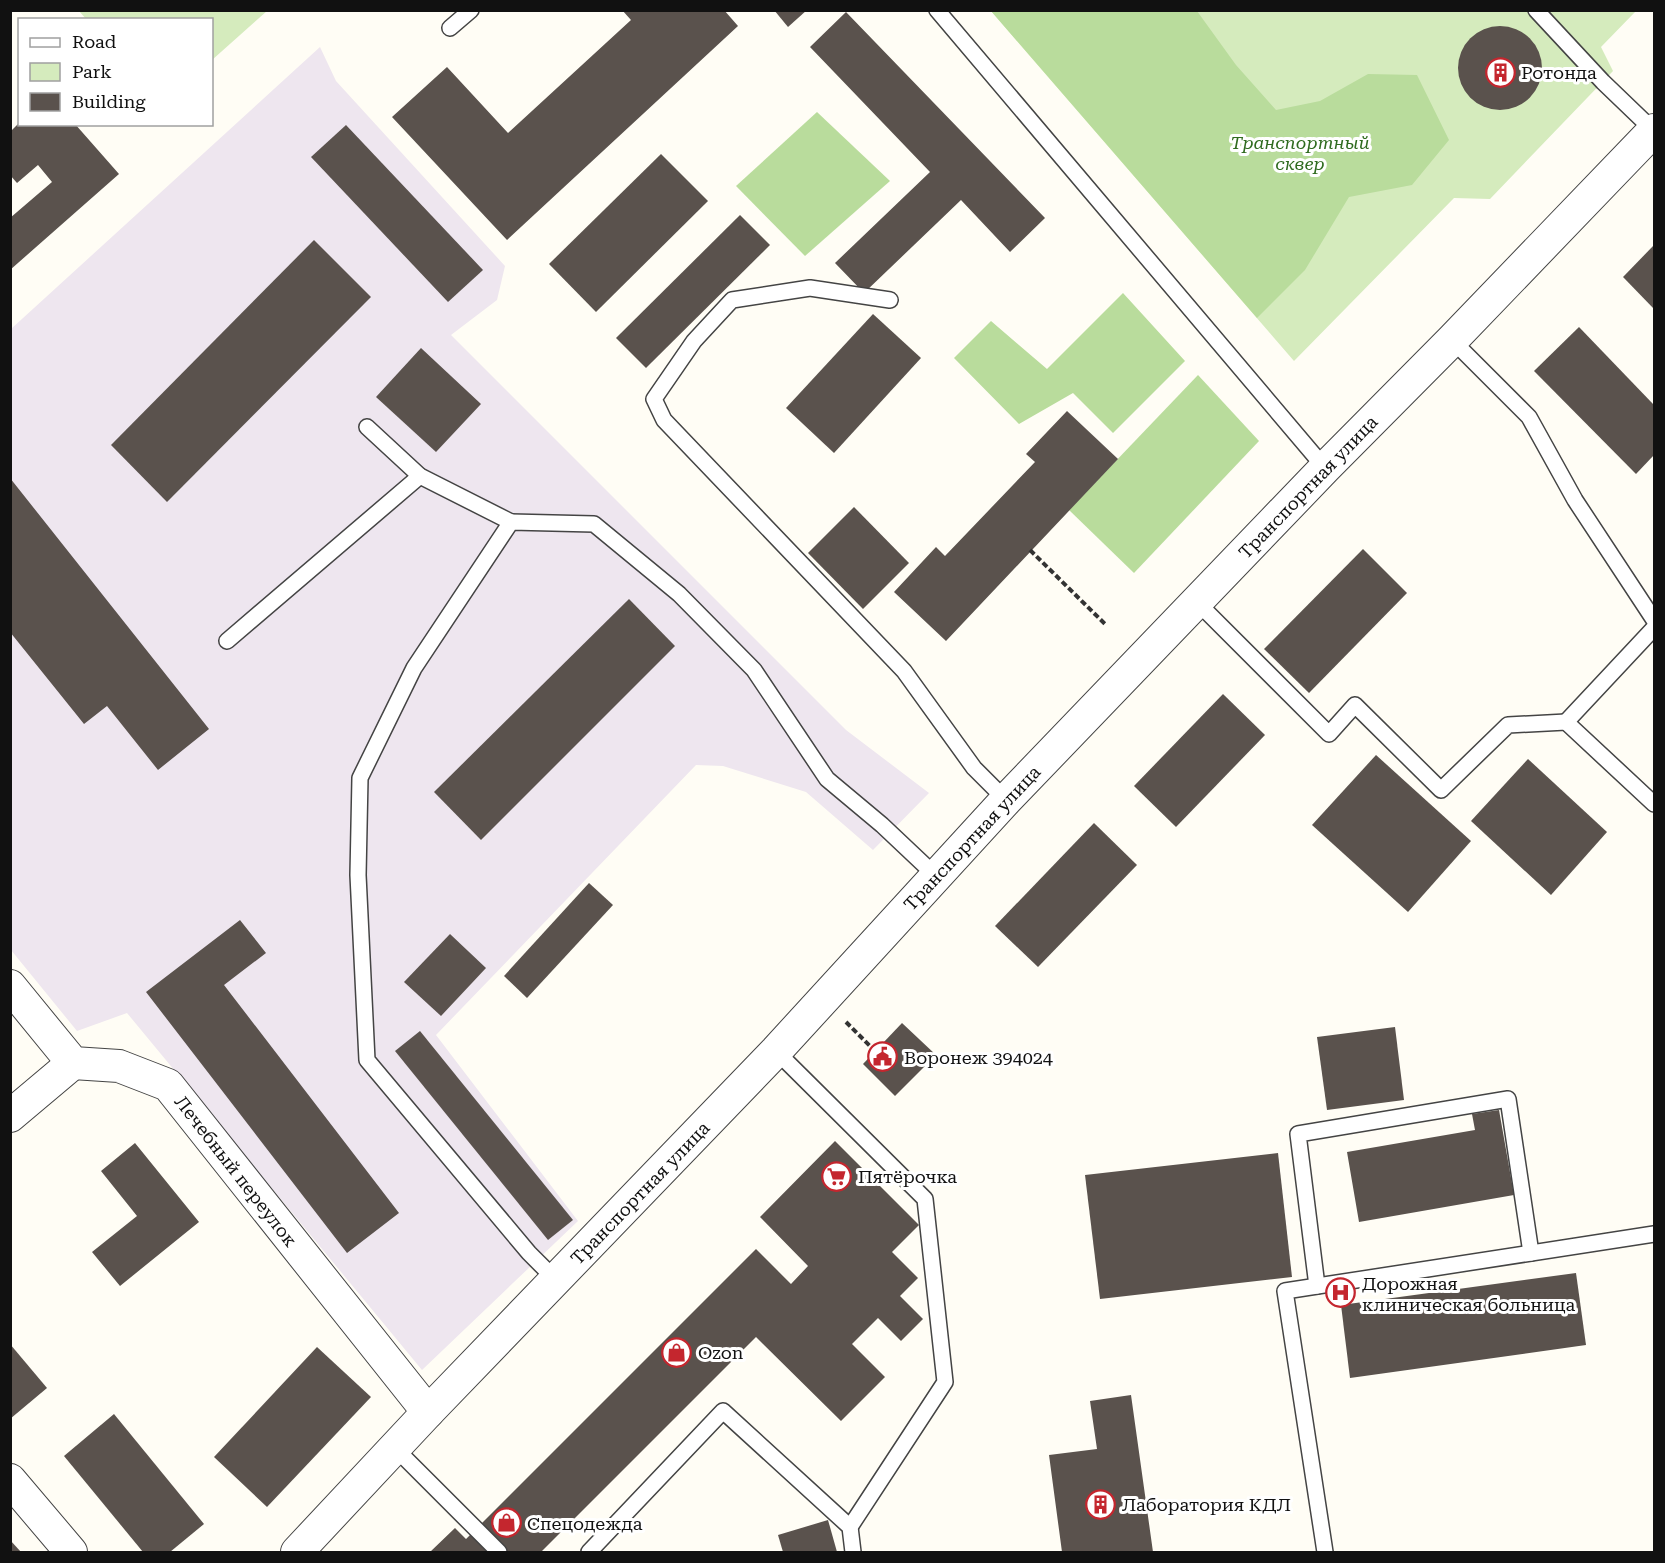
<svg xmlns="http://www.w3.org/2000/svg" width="1665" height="1563" viewBox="0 0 1665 1563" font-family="'Roboto Serif',serif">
<rect width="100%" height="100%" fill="#fffdf5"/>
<polygon fill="#eee6ef" points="320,47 336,81 505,266 497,300 451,335 846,730 929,793 873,850 806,792 723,766 696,765 436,1035 578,1221 422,1370 127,1013 77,1031 11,950 11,329"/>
<g fill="#d5ebbd">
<polygon points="79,11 267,11 212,60 212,20 86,19"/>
<polygon points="991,11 1636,11 1601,47 1613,71 1490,199 1454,198 1294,361"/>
</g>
<g fill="#b9dc9c">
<polygon points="991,11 1197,11 1236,65 1276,110 1320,101 1368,74 1417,75 1449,140 1412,185 1349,197 1305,270 1257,318"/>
<polygon points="817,112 890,181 805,256 736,186"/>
<polygon points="1123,293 1185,361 1113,433 1073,393 1019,424 954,358 991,321 1047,369"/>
<polygon points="1198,375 1259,441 1134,573 1069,510"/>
</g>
<g fill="#5a524d">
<polygon points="622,10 724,10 738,26 507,240 392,117 447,67 508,133 631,20"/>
<polygon points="774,10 807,10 788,27"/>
<polygon points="846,12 1045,218 1010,252 961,200 864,293 835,263 930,172 810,47"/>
<circle cx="1500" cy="68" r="42"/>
<polygon points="18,124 75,124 119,174 10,270 10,218 52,182 38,165 17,183 10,175 10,132"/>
<polygon points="346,125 483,270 448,302 311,157"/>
<polygon points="661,154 708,201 596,312 549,264"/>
<polygon points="740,215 770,245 646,368 616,338"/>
<polygon points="314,240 371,297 167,502 111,445"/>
<polygon points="1654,245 1654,309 1623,277"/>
<polygon points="873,314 921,358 834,453 786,408"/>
<polygon points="1579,327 1654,405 1654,455 1636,474 1534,371"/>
<polygon points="421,348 481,404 436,452 376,397"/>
<polygon points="1067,411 1118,459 946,641 894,592 936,547 945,556 1035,462 1026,454"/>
<polygon points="10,478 209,729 158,770 107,706 84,724 10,632"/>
<polygon points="854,507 909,563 863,609 808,553"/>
<polygon points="1363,549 1407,593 1309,693 1264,649"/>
<polygon points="629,599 675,646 481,840 434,792"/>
<polygon points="1223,694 1265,735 1176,827 1134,786"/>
<polygon points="1376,755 1471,841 1408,912 1312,825"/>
<polygon points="1528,759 1607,832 1551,895 1471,821"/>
<polygon points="1094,823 1137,865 1038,967 995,926"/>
<polygon points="589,883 613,905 527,998 504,976"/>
<polygon points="240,920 266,953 224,985 399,1213 347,1253 146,992"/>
<polygon points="450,934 486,968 441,1016 404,982"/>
<polygon points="902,1023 936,1055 895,1096 863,1064"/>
<polygon points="1395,1027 1404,1100 1327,1110 1317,1037"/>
<polygon points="420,1031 573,1220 548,1240 395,1051"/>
<polygon points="1499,1110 1514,1195 1359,1222 1347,1152 1475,1130 1472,1114"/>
<polygon points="835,1141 919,1225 892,1252 918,1278 900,1296 923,1319 901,1341 878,1318 852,1344 885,1377 841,1421 756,1337 541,1552 430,1552 455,1528 466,1539 756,1249 791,1284 808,1266 760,1217"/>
<polygon points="135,1143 199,1222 120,1286 92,1252 137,1216 101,1171"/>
<polygon points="1278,1153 1292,1277 1100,1299 1085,1175"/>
<polygon points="1576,1273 1586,1345 1350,1378 1341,1305"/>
<polygon points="10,1344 47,1388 10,1419"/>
<polygon points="317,1347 371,1397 267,1507 214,1457"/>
<polygon points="1131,1395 1153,1552 1062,1552 1049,1455 1097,1449 1090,1401"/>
<polygon points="114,1414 204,1524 170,1552 143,1552 64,1456"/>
<polygon points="828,1520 837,1552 783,1552 778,1535"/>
<polygon points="10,1540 21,1552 10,1552"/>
</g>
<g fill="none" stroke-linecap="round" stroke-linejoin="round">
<defs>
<g id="service">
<polyline points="937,10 1325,468"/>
<polyline points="1536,10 1603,82 1654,131"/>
<polyline points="450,28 471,10"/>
<polyline points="890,300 810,288 732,300 694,341 654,399 664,420 904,671 974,768 1006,800"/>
<polyline points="1452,340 1529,417 1575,500 1654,620"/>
<polyline points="367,427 420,476 511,522"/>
<polyline points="1196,601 1329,734 1355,705 1441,790 1508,725 1566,722"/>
<polyline points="1654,628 1566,722 1654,804"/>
<polyline points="227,641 420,476"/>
<polyline points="776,1051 925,1199 945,1382 850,1527"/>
<polyline points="556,1280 529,1253 367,1060 358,875 360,778 414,668 511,522 594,524 679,594 754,670 827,779 882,825 936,876"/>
<polyline points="1317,1286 1298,1134 1508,1099 1531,1253"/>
<polyline points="395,1448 499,1552"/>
<polyline points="589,1552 723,1411 850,1527 853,1552"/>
<polyline points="1325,1552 1285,1291 1654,1234"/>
</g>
<g id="minor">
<polyline points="10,986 73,1063 119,1066 168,1085 428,1412"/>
<polyline points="10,1116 73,1063"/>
<polyline points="10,1480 71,1552"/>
<polyline points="297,1552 428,1412 776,1051 1006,800 1325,468 1452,340 1654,130"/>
</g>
</defs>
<use href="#service" stroke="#444" stroke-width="18"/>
<use href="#minor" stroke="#444" stroke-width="34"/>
<g stroke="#333" stroke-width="4" stroke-dasharray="6 3" stroke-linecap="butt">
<polyline points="1030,550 1105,624"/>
<polyline points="846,1022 875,1051"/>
</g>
<use href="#service" stroke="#fff" stroke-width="15"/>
<use href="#minor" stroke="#fff" stroke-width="32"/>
</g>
<defs>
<symbol id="building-ring" viewBox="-11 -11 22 22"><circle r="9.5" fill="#fff" stroke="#c4262e" stroke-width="1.5"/><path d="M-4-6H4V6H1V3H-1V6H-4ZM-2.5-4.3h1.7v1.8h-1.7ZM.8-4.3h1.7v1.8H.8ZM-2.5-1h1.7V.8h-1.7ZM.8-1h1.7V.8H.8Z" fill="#c4262e"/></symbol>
<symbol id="civic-ring" viewBox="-11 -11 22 22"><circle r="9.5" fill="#fff" stroke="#c4262e" stroke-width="1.5"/><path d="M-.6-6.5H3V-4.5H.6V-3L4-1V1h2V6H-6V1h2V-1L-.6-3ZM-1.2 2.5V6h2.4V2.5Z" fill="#c4262e"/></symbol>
<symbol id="supermarket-ring" viewBox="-11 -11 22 22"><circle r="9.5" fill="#fff" stroke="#c4262e" stroke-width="1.5"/><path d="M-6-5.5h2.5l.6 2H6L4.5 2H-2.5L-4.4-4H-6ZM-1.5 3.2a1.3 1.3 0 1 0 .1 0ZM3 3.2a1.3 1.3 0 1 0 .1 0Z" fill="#c4262e"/></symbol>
<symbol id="hospital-ring" viewBox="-11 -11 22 22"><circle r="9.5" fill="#fff" stroke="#c4262e" stroke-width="1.5"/><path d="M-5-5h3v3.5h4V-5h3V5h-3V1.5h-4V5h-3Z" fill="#c4262e"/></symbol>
<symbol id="shop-ring" viewBox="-11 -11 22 22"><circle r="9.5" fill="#fff" stroke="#c4262e" stroke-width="1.5"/><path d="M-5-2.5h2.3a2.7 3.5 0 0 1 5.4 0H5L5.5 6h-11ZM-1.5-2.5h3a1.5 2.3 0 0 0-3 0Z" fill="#c4262e"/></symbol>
</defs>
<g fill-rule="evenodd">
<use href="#building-ring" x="1484" y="56" width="33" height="33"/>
<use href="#civic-ring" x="866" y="1040" width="33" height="33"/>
<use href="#supermarket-ring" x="820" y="1160" width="33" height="33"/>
<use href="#hospital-ring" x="1324" y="1276" width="33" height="33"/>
<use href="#shop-ring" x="660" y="1336" width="33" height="33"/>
<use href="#building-ring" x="1084" y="1488" width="33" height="33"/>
<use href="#shop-ring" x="490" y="1506" width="33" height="33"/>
</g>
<g text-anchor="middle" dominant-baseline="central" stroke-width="6" stroke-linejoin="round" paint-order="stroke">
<g font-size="18" fill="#111" stroke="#fff" text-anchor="start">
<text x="1521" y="72">Ротонда</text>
<text x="904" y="1057">Воронеж 394024</text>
<text x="858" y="1176">Пятёрочка</text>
<text x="1362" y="1283">Дорожная<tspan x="1362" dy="21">клиническая больница</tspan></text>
<text x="698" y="1352">Ozon</text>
<text x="1122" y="1504">Лаборатория КДЛ</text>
<text x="527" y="1523">Спецодежда</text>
</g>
<g font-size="18" font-style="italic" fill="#2f6b1f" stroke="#fff">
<text x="1300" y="142">Транспортный<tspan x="1300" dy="21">сквер</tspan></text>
</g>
<g font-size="18" fill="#111" stroke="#fff">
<text transform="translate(1308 487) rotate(-46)">Транспортная улица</text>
<text transform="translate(972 838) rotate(-47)">Транспортная улица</text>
<text transform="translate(236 1171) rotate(52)">Лечебный переулок</text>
<text transform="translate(640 1193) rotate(-46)">Транспортная улица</text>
</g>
</g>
<rect width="1665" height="1563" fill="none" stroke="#111111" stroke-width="24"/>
<rect x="18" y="18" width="195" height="108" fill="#ffffff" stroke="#a0a0a0" stroke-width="1.5"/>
<rect x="30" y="38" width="30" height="9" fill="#ffffff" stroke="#a0a0a0" stroke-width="1.5"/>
<text x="72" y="48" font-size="18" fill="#111111">Road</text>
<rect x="30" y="63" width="30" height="18" fill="#d5ebbd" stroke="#a0a0a0" stroke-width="1.5"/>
<text x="72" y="78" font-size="18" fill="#111111">Park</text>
<rect x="30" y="93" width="30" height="18" fill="#5a524d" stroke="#a0a0a0" stroke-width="1.5"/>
<text x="72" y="108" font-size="18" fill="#111111">Building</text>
</svg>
